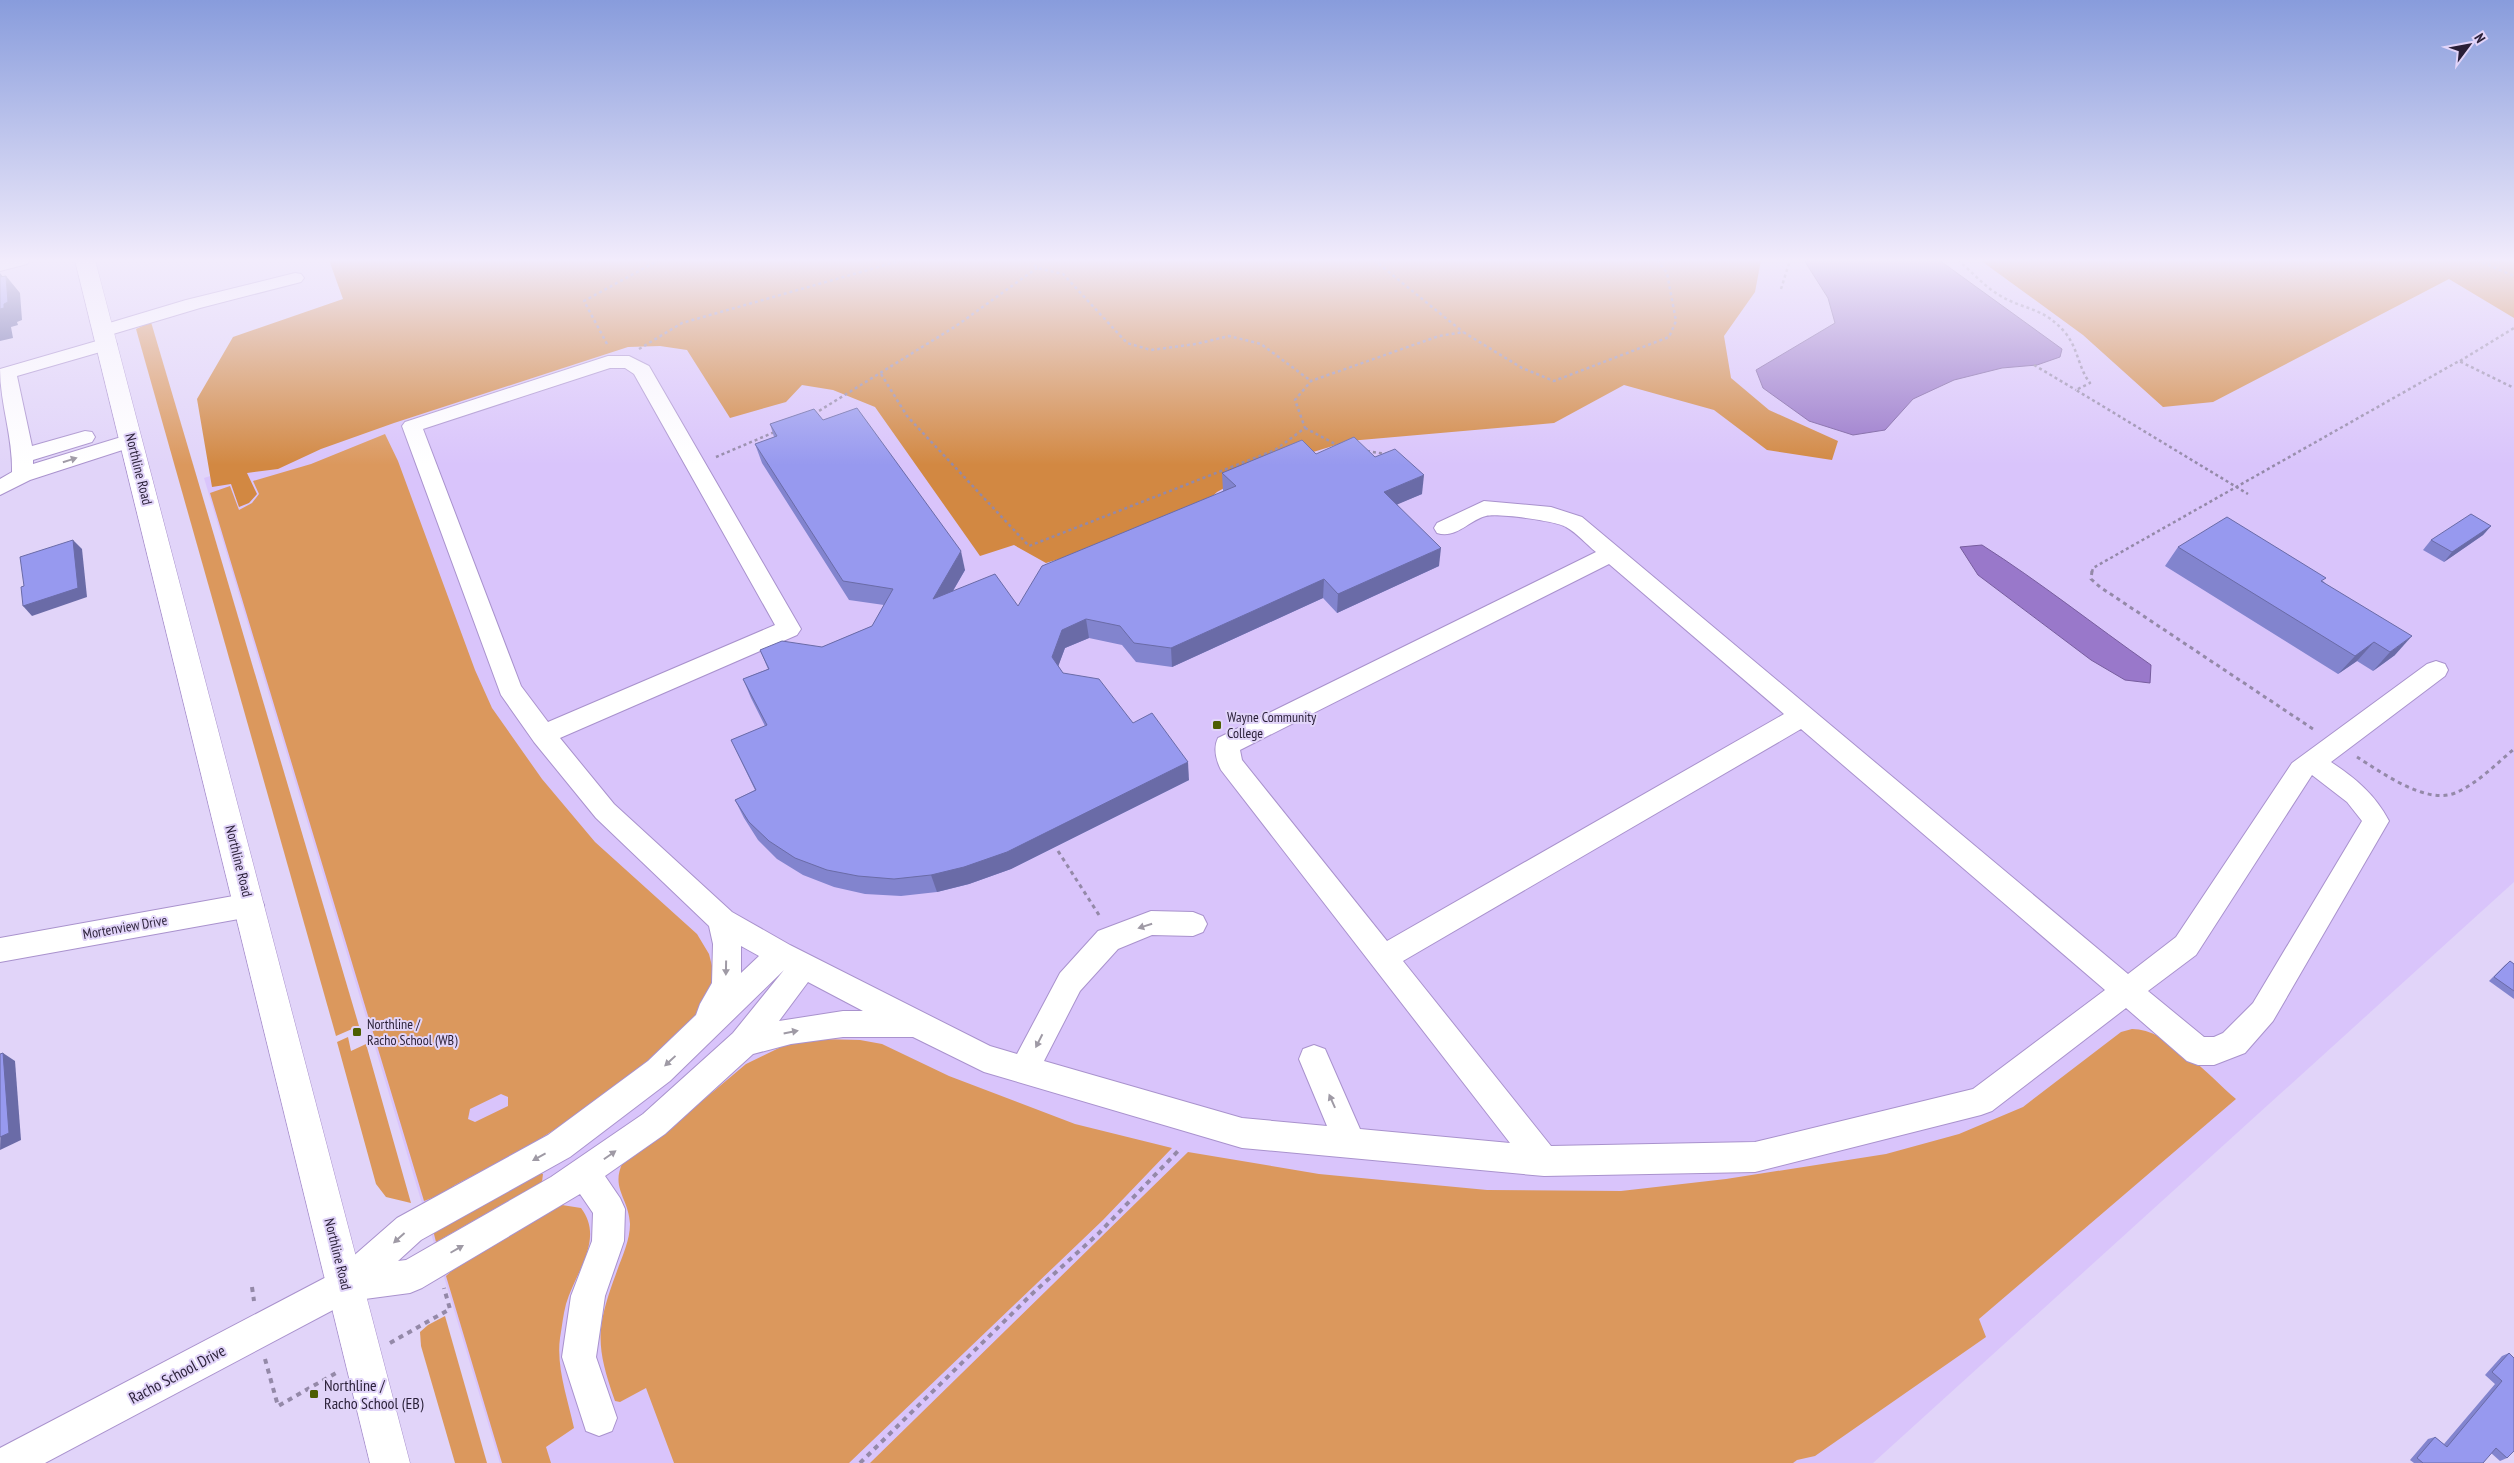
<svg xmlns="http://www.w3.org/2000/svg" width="2514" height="1463" viewBox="0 0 2514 1463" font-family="'PT Sans Narrow',sans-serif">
<rect width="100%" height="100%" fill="#e1d4f9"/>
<polygon fill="#d9c4fb" points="877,260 2514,260 2514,882 1873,1463 500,1463 204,478"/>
<g fill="#db985d" fill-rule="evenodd">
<polygon points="151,322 359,1026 336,1036 136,329"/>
<path d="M385,434L398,461L475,670L492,708L542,779L595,842L697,934L709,954L713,970L711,989L702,1011L686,1032L593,1105L524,1149L455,1185L443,1194L424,1201L210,493L230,486L239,510L252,503L259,494L253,481L311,464ZM501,1094L508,1097V1106L475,1122L468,1119L470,1109Z"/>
<path d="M2132,1029C2168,1029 2209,1076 2236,1099L1979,1319L1986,1337L1815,1456L1797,1460L1793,1463H870L1188,1152L1319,1174L1487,1190L1621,1191L1726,1179L1886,1154L1959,1134L2023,1107L2121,1032Z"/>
<polygon points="348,1037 351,1051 366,1044 411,1203 386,1197 376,1184 337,1042"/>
<path d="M818,1039L860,1040L882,1044L949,1076L1075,1124L1172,1148L1103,1220L849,1463H674L646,1388L620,1402L615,1401C595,1344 596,1328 617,1271C622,1257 630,1240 630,1224C629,1198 610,1188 623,1162L683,1117L746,1064L783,1046Z"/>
<polygon points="538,1172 543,1174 542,1182 436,1242 433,1230"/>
<path d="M562,1205L581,1208C605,1239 575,1273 566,1304C563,1315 562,1327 560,1338C556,1367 568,1400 574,1428L546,1447L551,1463H502L446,1276L457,1266L547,1210Z"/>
<polygon points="445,1316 487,1463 455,1463 421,1346 420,1332 428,1325"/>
</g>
<g fill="#d28842">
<polygon points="329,260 1761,260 1755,292 1724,336 1731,378 1769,410 1838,441 1832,460 1767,450 1714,410 1624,385 1554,423 1349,441 1261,468 1217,492 1187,520 1046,563 1014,545 980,556 875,407 833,390 802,385 786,402 730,418 687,350 660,346 628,347 394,423 321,449 278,469 247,473 257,494 249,503 239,507 231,484 212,487 197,399 233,337 343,299"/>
<polygon points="1980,260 2514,260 2514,318 2449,279 2213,402 2163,407 2083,335"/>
</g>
<g fill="#9978ca" stroke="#775d9e">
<polygon points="1804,260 1939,260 2062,349 2060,357 2037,365 2002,368 1954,380 1913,399 1885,430 1853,435 1809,421 1763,388 1756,370 1835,323 1828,298"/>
<path d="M1982,545C2040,582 2094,625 2151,665L2150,683L2125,680L2091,660L1978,575L1960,547Z"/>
</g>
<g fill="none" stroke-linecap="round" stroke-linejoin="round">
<defs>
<g id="minor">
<polygon points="0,260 30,260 27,264 0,271"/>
<polygon points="295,273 301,274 304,278 301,282 200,308 103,337 96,335 94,331 96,327 186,300"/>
<path d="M107,338L114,340L117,344L114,348L17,376L32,446L85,431L92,432L95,437L92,442L33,460V464L131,434L138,435L141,440L138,445L30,480L0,495V479L12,472C13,437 0,404 0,369Z"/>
<path d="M608,356H629L649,366L801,629L797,635L560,738L614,804L732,912L790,945L990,1046L1017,1054L1060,973L1098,931L1151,911L1193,912L1203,916L1207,924L1203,932L1193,936L1152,935L1118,949L1080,991L1044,1061L1242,1118L1327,1126L1299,1059L1303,1049L1314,1045L1325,1049L1360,1129L1510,1143L1221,770C1216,760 1213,748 1218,738L1596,552C1586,544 1577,533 1566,527C1556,521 1498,513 1486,516C1469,520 1457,539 1437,533L1434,528L1437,523L1484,501L1551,507L1582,517L2128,974L2176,937L2292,763L2427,664L2436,661L2445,664L2448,670L2445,676L2331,762C2355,778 2375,794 2389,821L2273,1021L2245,1053L2214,1065H2198L2187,1061L2126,1008L1992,1111L1981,1115L1755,1172L1544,1176L1242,1148L984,1072L913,1037H843L791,1044L753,1054L665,1134L605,1176L620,1198L625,1209L624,1241L605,1296L596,1357L617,1418L612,1431L599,1436L586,1431L562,1357L571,1296L592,1241L593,1213L580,1194L422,1288L410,1293L350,1301L45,1463H0V1448L334,1273L397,1218L548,1135L648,1061L696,1015L700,1004L712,983L713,944L709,926L596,818L534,742L501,695L402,426L405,422ZM610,368H625L634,374L775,625L548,722L521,686L423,429ZM1609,564L1784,714L1387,941L1242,760L1240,750ZM1801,729L2105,990L1973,1089L1755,1142L1551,1146L1403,961ZM2312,775L2347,802L2362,821L2253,1003L2223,1033L2214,1037H2204L2148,991L2196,955ZM741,946L759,956L741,973ZM784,970L733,1033L643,1114L551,1177L406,1260L398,1261L421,1240L570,1157L670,1081ZM808,982L863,1011H843L779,1021Z"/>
<polygon points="250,893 260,897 264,905 260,913 250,917 0,962 0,938"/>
</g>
<polygon id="major" points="75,260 95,260 410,1463 370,1463"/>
</defs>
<use href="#minor" stroke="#a992cd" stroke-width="2"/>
<use href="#major" stroke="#a992cd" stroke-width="1"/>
<g stroke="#9489a8" stroke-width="2.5" stroke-dasharray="3 3" stroke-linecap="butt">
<polyline points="1031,260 1037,268 1063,274 1127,343 1151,350 1196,344 1229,336 1261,344 1311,381"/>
<polyline points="1374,260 1463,332"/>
<path d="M1958,260C1971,271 1984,286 1999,295C2025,311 2044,306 2067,335C2078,350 2079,369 2090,383L2076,390L2248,494"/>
<polyline points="2477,260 2514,276"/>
<polyline points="1781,289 1790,260"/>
<polyline points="607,344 584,301 659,260"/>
<polyline points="639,349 682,323 903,260"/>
<polyline points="2460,361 2514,328"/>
<polyline points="2034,365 2076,390"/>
<polyline points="881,374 907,416 1029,546 1275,450 1305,428 1295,400 1311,381 1439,336 1463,332 1522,368 1554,381 1669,337 1676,321 1667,273 1657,260"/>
<polyline points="814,414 956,326 1037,268"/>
<polyline points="1305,428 1339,446"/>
<polyline points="1367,451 1386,454"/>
<polyline points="716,457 777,431"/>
<polyline points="2092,572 2093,568 2459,361 2514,388"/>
</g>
<g stroke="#9489a8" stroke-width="3" stroke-dasharray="4 4" stroke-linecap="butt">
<polyline points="2092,571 2091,579 2100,587 2316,731"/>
<path d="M2357,757C2381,772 2426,805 2455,793C2477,784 2496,764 2514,749"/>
<polyline points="1058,851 1099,915"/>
</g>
<g stroke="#9489a8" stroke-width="4" stroke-dasharray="5 5" stroke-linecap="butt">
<polyline points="252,1287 254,1301"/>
<polyline points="390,1343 450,1309 444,1288"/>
<polyline points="265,1359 278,1406 336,1373"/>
<polyline points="860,1463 1033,1293 1099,1233 1180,1149"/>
</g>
<use href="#minor" fill="#fff" fill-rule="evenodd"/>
<use href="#major" fill="#fff" fill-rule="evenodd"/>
</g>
<g fill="#8284ce">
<polygon points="823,420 965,570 953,591 1018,606 1223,491 1222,473 1316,454 1375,457 1422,494 1397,504 1439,566 1337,613 1323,598 1172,667 1136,662 1122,645 1089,638 1065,648 1058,666 1063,673 1133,723 1189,780 1011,869 969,884 937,892 901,896 865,894 834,887 803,875 777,859 758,840 744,818 735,800 755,790 731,740 765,726 751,698 743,679 768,669 760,650 822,647 872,626 884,605 849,600 762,463 755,444 774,437 770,424"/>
<polygon points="2491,526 2483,535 2444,562 2423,550 2431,540"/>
<polygon points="2178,547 2323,581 2395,655 2373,671 2357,661 2338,674 2165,566"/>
<polygon points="2510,961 2514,964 2514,999 2489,981 2505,965"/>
<polygon points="2509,1353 2507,1458 2500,1461 2491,1453 2483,1463 2414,1463 2410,1460 2428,1439 2435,1437 2444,1444 2495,1384 2485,1375 2502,1356"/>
</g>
<g fill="#6a6ba7">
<polygon points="0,273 7,282 6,276 20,293 22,320 17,322 18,325 11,327 13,338 0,341"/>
<polygon points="1424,475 1422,494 1382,511 1384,492"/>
<polygon points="2491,526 2483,535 2444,562 2452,552"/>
<polygon points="73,540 82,549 87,597 32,616 23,606"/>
<polygon points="1441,548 1439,566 1337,613 1338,594"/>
<polygon points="961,551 965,570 937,618 933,599"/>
<polygon points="1324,579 1323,598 1172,667 1171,648"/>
<polygon points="1086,619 1089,638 1065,648 1055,675 1052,657 1062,630"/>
<polygon points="2412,636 2395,655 2373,671 2390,652"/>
<polygon points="2374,642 2357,661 2338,674 2355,656"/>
<polygon points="1188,762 1189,780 1011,869 969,884 937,892 931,875"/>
<polygon points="3,1053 15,1061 21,1140 0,1150"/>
</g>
<g fill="#9799ef" stroke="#6a6ba7">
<polygon points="6,276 8,302 4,304 4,308 0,309 0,277"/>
<polygon points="857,408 961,551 933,599 995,574 1018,606 1042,566 1236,486 1222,473 1302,440 1316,454 1354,437 1375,457 1395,449 1424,475 1384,492 1441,548 1338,594 1324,579 1171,648 1134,643 1120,626 1086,619 1062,630 1052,657 1063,673 1099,679 1133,723 1152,713 1188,762 1007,852 964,867 931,875 894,879 858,876 827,870 795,858 769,841 749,822 735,800 756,790 731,740 767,725 743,679 769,669 760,650 782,641 822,647 872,626 893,589 843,581 755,444 777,436 770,424 814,409 823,420"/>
<polygon points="2471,514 2491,526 2452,552 2431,540"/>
<polygon points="2227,517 2326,578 2321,581 2412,636 2390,652 2374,642 2355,656 2178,547"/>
<polygon points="73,540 78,588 23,606 21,587 24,586 20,557"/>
<polygon points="2510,961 2514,964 2514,991 2494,977"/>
<polygon points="3,1053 9,1133 0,1137 0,1054"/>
<polygon points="2509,1353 2514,1358 2514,1451 2507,1458 2496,1448 2483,1463 2423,1463 2417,1458 2435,1437 2447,1447 2502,1381 2492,1372"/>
</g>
<defs><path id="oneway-solid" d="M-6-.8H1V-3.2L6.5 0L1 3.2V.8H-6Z" transform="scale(1.25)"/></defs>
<g fill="#9f9aa5">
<use href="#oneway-solid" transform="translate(70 460) rotate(-18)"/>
<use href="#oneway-solid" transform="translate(1145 926) rotate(162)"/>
<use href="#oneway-solid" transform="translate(726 968) rotate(91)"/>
<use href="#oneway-solid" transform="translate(791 1032) rotate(-11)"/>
<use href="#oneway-solid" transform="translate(1039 1041) rotate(117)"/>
<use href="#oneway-solid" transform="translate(670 1061) rotate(137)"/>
<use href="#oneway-solid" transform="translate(1332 1101) rotate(-114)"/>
<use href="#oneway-solid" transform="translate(610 1155) rotate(-35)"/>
<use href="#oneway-solid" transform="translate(539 1157) rotate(151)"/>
<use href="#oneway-solid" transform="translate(399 1238) rotate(138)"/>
<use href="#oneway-solid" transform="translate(457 1249) rotate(-30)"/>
</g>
<linearGradient id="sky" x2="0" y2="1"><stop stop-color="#889cdc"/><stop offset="0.56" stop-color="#f2ecfc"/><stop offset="1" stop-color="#f2ecfc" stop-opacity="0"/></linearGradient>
<rect width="2514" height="465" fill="url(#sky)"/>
<g fill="#4c5e02" stroke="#e1d4f9" stroke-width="2">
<rect x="1212" y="720" width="10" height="10" rx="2.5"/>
<rect x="352" y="1027" width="10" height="10" rx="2.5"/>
<rect x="309" y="1389" width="10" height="10" rx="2.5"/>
</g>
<g text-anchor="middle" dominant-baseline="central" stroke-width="4" stroke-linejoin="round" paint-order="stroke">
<g font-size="14" fill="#291f37" stroke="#e1d4f9">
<text transform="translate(139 469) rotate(76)">Northline Road</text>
<text transform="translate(239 861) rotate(76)">Northline Road</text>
<text transform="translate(125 927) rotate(-10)">Mortenview Drive</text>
<text transform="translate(338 1254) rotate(76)">Northline Road</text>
</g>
<g font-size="14" fill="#291f37" stroke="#e1d4f9" text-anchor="start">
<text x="1227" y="717">Wayne Community<tspan x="1227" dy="16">College</tspan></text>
<text x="367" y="1024">Northline /<tspan x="367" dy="16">Racho School (WB)</tspan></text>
</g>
<g font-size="16" fill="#291f37" stroke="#e1d4f9">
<text transform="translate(177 1374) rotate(-28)">Racho School Drive</text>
</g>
<g font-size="16" fill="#291f37" stroke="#e1d4f9" text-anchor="start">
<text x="324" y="1385">Northline /<tspan x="324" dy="18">Racho School (EB)</tspan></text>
</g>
</g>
<g transform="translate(2469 45) rotate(58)" stroke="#e1d4f9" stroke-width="4" paint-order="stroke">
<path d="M0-4L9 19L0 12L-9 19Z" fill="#291f37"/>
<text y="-8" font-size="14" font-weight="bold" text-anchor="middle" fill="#291f37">N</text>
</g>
</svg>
